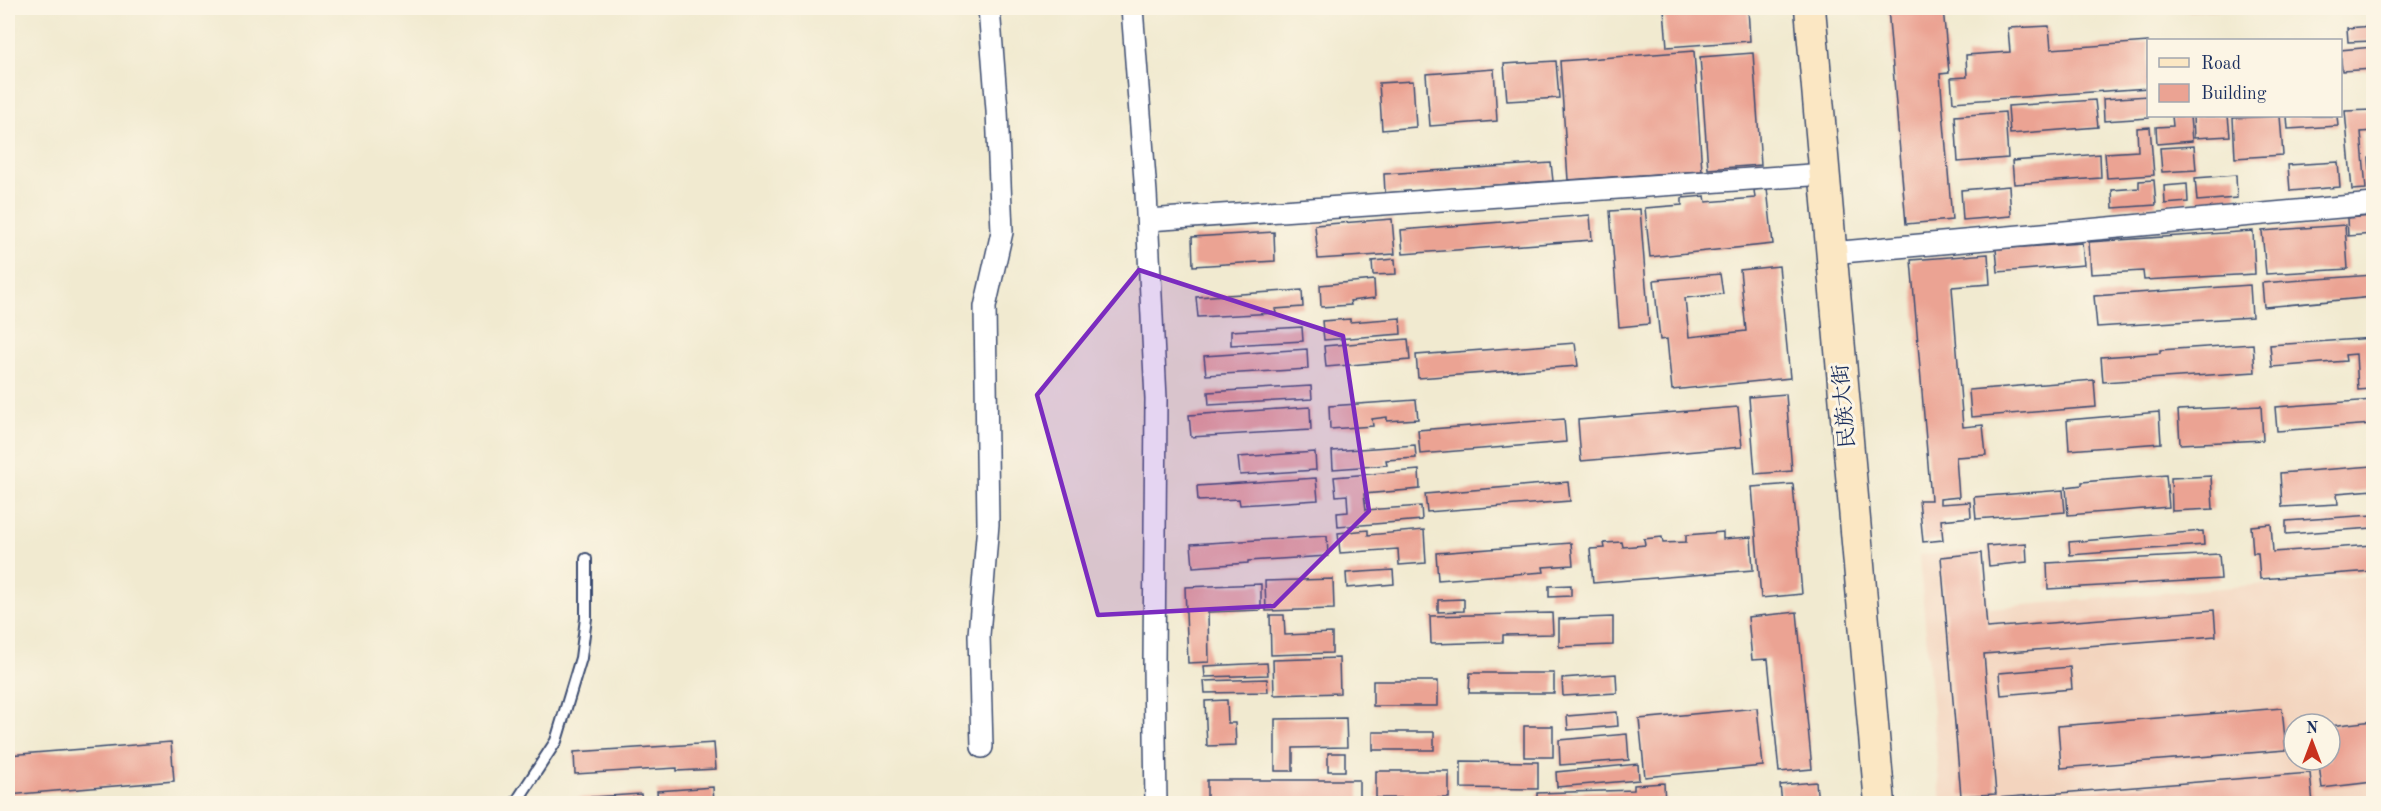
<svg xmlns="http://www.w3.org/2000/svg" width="2381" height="811" viewBox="0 0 2381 811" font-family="'Old Standard TT','Noto Serif SC',serif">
<rect width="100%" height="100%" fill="#fcf5e5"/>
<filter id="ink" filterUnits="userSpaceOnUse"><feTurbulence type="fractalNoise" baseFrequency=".0167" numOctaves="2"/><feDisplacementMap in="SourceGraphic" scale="12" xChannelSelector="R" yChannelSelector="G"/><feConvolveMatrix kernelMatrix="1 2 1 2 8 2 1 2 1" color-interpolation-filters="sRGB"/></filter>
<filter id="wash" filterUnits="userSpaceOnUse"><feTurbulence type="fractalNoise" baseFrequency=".008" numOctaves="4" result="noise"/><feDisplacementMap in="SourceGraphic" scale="24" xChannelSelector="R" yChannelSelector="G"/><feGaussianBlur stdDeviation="1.35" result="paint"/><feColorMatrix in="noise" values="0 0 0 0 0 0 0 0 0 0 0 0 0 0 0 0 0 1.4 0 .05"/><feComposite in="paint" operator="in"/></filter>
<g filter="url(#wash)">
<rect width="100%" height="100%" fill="#f1ead0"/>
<path fill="#f3d4be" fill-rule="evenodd" d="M1982,550L1989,608L2373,575V803H1941L1919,555ZM2294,724H2330V760H2294Z"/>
<g id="blocks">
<g fill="#eba393">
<polygon points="1689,8 1748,8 1750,41 1667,47 1664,9"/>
<polygon points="1888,8 1943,8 1949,73 1940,74 1952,220 1906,224"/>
<polygon points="2186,8 2219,8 2219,9 2186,11"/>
<polygon points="2049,26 2051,49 2148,42 2148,88 1953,102 1951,78 1967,77 1966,55 2010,52 2008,28"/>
<polygon points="2373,26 2373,41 2348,42 2347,28"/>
<polygon points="2373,47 2373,69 2342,71 2340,50"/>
<polygon points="1694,51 1702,171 1568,180 1560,61"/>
<polygon points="1753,53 1761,165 1708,169 1700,57"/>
<polygon points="1556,61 1559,98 1507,101 1504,64"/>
<polygon points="1494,69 1497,121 1430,126 1426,74"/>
<polygon points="1413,81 1416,127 1382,130 1379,83"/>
<polygon points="2148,96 2149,118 2104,121 2103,99"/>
<polygon points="2095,100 2098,127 2010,134 2008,106"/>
<polygon points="2373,110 2373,131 2361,132 2366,189 2352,190 2345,111"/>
<polygon points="2005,112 2008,158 1958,162 1955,116"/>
<polygon points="2172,116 2190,116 2192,141 2157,144 2156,127 2173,126"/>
<polygon points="2193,116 2228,116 2230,136 2194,138"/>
<polygon points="2280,116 2283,155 2235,158 2233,118"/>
<polygon points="2287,116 2337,116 2338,126 2288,129"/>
<polygon points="2150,127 2154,175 2107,178 2105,153 2138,151 2137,128"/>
<polygon points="2194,146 2196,170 2162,172 2160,148"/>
<polygon points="2100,154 2101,178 2014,184 2012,161"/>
<polygon points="2373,157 2373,170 2370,171 2369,158"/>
<polygon points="2338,162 2340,187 2290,191 2288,165"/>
<polygon points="1551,163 1553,181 1385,193 1384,174"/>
<polygon points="2236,175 2237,198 2197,201 2195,178"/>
<polygon points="2154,180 2156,205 2113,208 2112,190 2139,188 2139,181"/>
<polygon points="2187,184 2188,202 2165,204 2164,186"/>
<polygon points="2009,186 2011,216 1963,220 1961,190"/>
<polygon points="1767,188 1773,244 1650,257 1645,208 1682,205 1682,198 1705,196 1706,202 1755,198 1754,190"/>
<polygon points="1640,209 1649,324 1619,327 1610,211"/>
<polygon points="1590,215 1592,240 1403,254 1401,230"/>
<polygon points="2373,216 2373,234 2348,236 2347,218"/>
<polygon points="1392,219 1395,254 1318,259 1315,225"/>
<polygon points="2345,225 2348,269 2266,274 2262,231"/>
<polygon points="2253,231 2255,274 2144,280 2143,271 2091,274 2089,242"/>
<polygon points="1274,232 1275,261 1193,266 1192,237"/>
<polygon points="2082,243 2084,265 1998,272 1996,249"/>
<polygon points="1988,254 1990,284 1952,287 1963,427 1983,425 1986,455 1956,457 1959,497 1940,499 1940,504 1970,502 1971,517 1941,520 1943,540 1923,542 1919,500 1931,500 1911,260"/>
<polygon points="1395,259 1396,274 1373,275 1372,261"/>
<polygon points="1779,266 1790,378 1672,390 1667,339 1660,340 1654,280 1720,274 1723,294 1685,298 1689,337 1746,331 1740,270"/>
<polygon points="2373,275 2373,297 2264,307 2262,283"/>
<polygon points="1374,280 1375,298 1350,301 1351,305 1321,307 1320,285"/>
<polygon points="2250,285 2252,317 2097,327 2094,296"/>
<polygon points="1302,290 1303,307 1275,309 1276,313 1198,317 1196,297"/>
<polygon points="1400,318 1401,334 1324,340 1322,321 1350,319 1350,322"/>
<polygon points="1302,327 1303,341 1231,345 1231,331"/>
<polygon points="2373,338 2373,359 2368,360 2370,389 2358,390 2356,354 2345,355 2346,361 2272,367 2270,345"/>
<polygon points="1408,339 1410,360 1326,367 1324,346"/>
<polygon points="1575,343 1578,366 1418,378 1416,355"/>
<polygon points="2253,344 2255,372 2103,382 2101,357 2160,353 2160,350"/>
<polygon points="1307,349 1308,369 1206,375 1204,356"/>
<polygon points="2094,380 2096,407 1971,417 1969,390"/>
<polygon points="1311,386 1312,399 1209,405 1208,392"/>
<polygon points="1786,394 1792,471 1755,474 1749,397"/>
<polygon points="1416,400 1418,419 1387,421 1387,417 1372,419 1373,426 1330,429 1329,406"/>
<polygon points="2373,400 2373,424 2277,431 2275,407"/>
<polygon points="2261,406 2263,440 2180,444 2178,410"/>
<polygon points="1310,407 1311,430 1191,437 1189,415"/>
<polygon points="1738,407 1742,447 1581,461 1578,420"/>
<polygon points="2159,412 2161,443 2069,450 2067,420"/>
<polygon points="1564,419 1566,442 1420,454 1418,430"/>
<polygon points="1415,445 1416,458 1386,460 1387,465 1333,469 1332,451"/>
<polygon points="1315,452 1316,470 1240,475 1238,457"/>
<polygon points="2373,466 2373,490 2337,493 2338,504 2282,507 2280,473"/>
<polygon points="1419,470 1420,489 1364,494 1366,510 1421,506 1422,520 1338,527 1337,513 1348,512 1347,495 1336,496 1334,477"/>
<polygon points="2166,475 2169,507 2068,515 2066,487 2082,485 2082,482"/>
<polygon points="2211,476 2213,509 2172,511 2171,478"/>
<polygon points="1316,478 1318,500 1240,505 1239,499 1198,501 1197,486"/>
<polygon points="1568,482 1570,501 1427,512 1425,494"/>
<polygon points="1793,484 1802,594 1761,598 1752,487"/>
<polygon points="2063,490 2065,512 1976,519 1974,497"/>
<polygon points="2373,515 2373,528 2286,534 2286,521"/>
<polygon points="2271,524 2273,552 2373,545 2373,571 2260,579 2258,553 2253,553 2251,526"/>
<polygon points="1368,530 1368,535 1424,530 1426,563 1399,565 1398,549 1340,553 1338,533"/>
<polygon points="2203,531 2204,545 2070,555 2069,542"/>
<polygon points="1723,532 1723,539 1751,537 1753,570 1593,583 1590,549 1605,548 1604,543 1622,542 1623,547 1645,545 1644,539 1662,537 1663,543 1686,542 1686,535"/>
<polygon points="1327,536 1328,556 1248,561 1248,563 1193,567 1191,544"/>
<polygon points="1571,543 1573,565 1543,567 1544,572 1438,580 1436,553"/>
<polygon points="2026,543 2027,562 1989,566 1987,546"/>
<polygon points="1981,553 1987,628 2214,610 2216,636 1984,654 1996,794 1961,796 1941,557"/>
<polygon points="2219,554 2221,579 2048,589 2047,563"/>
<polygon points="1393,570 1394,584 1347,588 1346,573"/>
<polygon points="1333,579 1334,609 1266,611 1265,581"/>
<polygon points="1261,584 1261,610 1208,612 1209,662 1188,663 1185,587"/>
<polygon points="1571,585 1571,596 1549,597 1549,586"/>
<polygon points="1464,599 1464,611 1438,612 1438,600"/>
<polygon points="1797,612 1812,769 1779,772 1768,659 1752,660 1748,617"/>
<polygon points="1552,613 1553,634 1503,635 1503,642 1431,644 1430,616"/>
<polygon points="1270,615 1284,615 1285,635 1332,633 1332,653 1271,655"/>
<polygon points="1613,617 1613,645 1559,647 1559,619"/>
<polygon points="1339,658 1340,693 1274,695 1273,660"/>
<polygon points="1267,663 1268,675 1205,677 1204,666"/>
<polygon points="2070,667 2072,689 2001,695 1999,673"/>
<polygon points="1470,673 1554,673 1554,693 1469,693"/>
<polygon points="1616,674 1617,693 1563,696 1562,678"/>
<polygon points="1267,679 1268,692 1205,693 1204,681"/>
<rect x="1373" y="681" width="65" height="25"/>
<polygon points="1227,700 1228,723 1235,723 1236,745 1207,746 1205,701"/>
<polygon points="1757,708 1763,766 1645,777 1639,719"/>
<polygon points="2282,708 2286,750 2061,768 2058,726"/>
<polygon points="1617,712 1618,726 1568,730 1567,716"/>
<polygon points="1346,718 1347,747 1293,748 1293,771 1275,771 1275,719"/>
<polygon points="2373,721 2373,782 2322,788 2319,765 2304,766 2303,760 2330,760 2330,726"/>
<rect x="1524" y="726" width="29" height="31"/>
<rect x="1373" y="732" width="61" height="18"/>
<polygon points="1627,734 1629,760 1560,765 1559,740"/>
<polygon points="171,742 174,781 8,795 8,755"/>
<polygon points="714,743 716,769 677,771 677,768 575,774 574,752"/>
<rect x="1328" y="753" width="17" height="18"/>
<polygon points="1461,761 1538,762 1538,789 1461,788"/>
<polygon points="1638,764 1639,780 1557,787 1556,772"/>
<rect x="1376" y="771" width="73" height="27"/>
<polygon points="2310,773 2313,804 1960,804 1959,801"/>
<rect x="1207" y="780" width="152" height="24"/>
<polygon points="1816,782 1818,804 1782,804 1780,785"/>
<polygon points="1664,783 1665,804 1537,804 1537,793 1634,790 1634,785"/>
<polygon points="713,787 714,804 658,804 657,791"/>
<polygon points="641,794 642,804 578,804 578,798"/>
</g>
</g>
</g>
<g filter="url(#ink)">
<use href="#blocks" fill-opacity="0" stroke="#3b4b6f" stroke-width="1.5"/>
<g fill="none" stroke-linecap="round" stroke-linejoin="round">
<defs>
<polyline id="lane" points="515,804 556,741 581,658 586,618 586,559"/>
<g id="street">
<polyline points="1132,8 1146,193 1156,399 1154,666 1156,804"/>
<polyline points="1148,220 1825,174"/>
<polyline points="1831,253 2374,204"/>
<polyline points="982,747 979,635 988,524 985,307 1002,232 997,110 989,8"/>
</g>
<polyline id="secondary" points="1810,8 1880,804"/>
</defs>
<use href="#lane" stroke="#3b4b6f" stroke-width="14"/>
<use href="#street" stroke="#3b4b6f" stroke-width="24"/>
<use href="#secondary" stroke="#3b4b6f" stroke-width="33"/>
<use href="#lane" stroke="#fff" stroke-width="10"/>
<use href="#street" stroke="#fff" stroke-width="21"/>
<use href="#secondary" stroke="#fbe7c3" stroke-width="30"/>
</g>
</g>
<path fill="#7b2cbf" fill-opacity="0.2" stroke="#7b2cbf" stroke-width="4.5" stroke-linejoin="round" d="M1139,270L1343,336L1369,511L1274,606L1098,615L1037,395Z"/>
<g text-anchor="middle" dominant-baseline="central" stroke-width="6" stroke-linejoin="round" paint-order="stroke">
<g font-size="21" fill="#1b2f5e" stroke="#fcf5e5">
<text transform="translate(1845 406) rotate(-95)">民族大街</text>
</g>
</g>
<rect width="2381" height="811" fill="none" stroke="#fcf5e5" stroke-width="30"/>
<rect x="2147" y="39" width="195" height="78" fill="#fcf5e5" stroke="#a2a6af" stroke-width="1.5"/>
<rect x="2159" y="58" width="30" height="9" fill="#fbe7c3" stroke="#a2a6af" stroke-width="1.5"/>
<text x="2201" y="69" font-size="18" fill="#1b2f5e">Road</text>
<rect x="2159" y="84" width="30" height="18" fill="#eba393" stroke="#a2a6af" stroke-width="1.5"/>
<text x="2201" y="99" font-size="18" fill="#1b2f5e">Building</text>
<g transform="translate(2312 742)"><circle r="28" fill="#fcf5e5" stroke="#a2a6af" stroke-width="1.5"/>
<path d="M0-4.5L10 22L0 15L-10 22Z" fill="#c8321e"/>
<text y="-9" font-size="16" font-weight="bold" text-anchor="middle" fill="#1b2f5e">N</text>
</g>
</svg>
